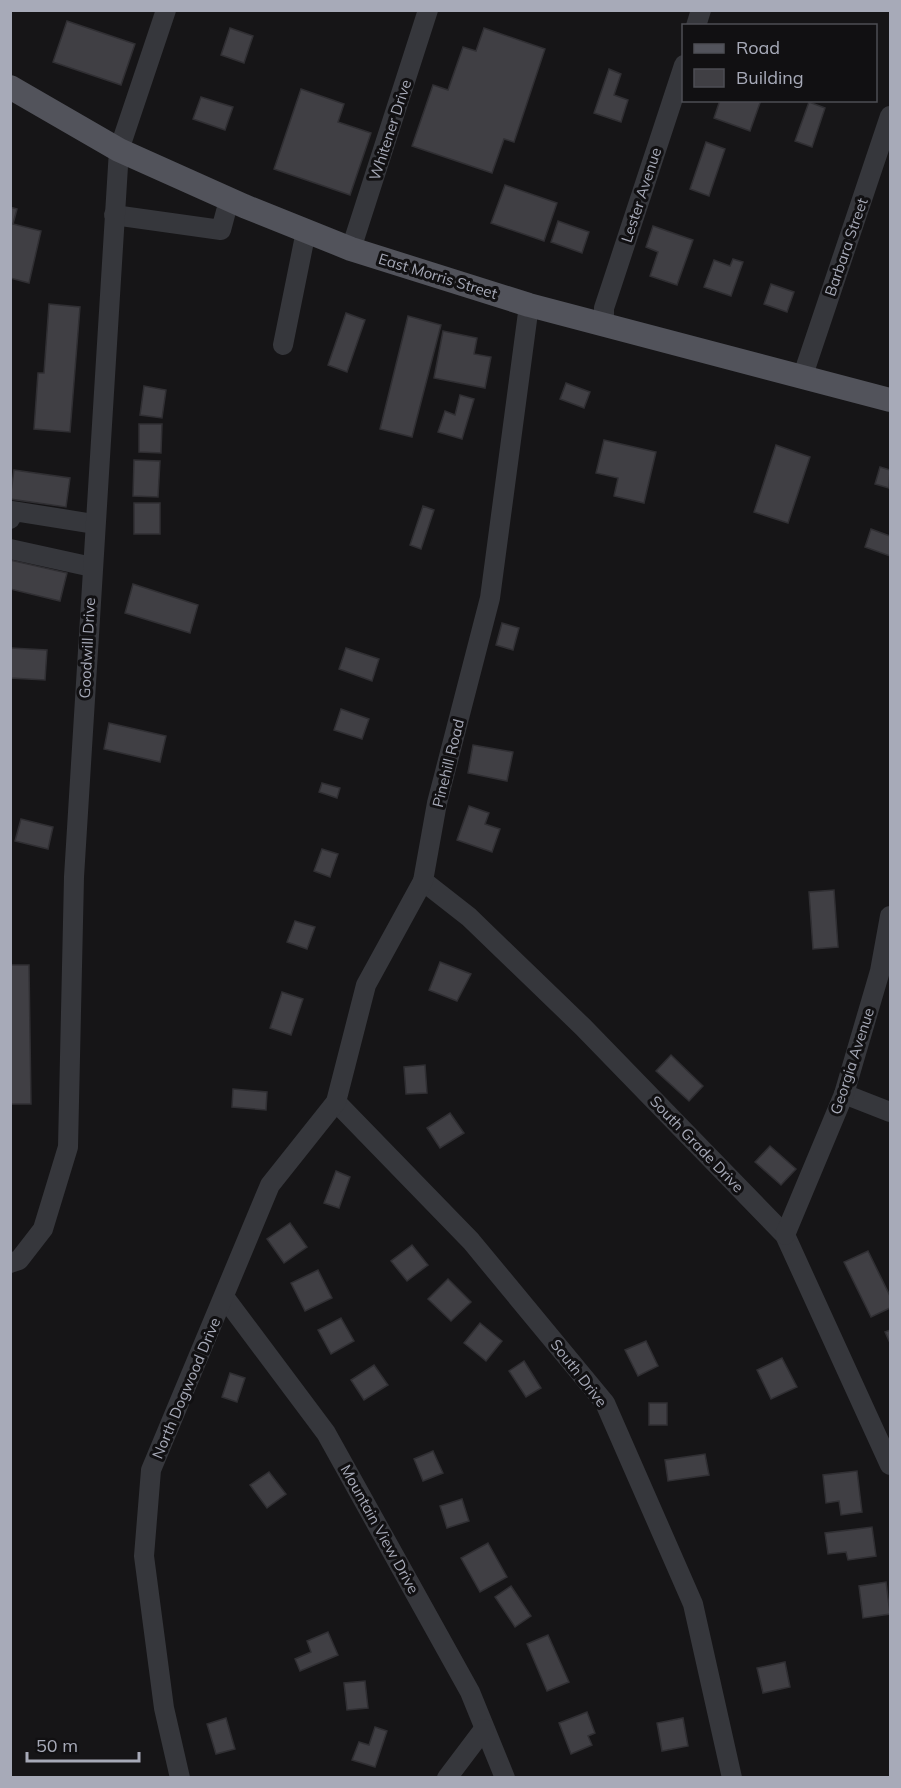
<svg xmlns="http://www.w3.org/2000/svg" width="901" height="1788" viewBox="0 0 901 1788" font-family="Mulish,sans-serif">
<rect width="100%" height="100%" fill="#161517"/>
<g fill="#403f44" stroke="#302f33" stroke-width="1.5">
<polygon points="67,21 135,44 121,85 53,62"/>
<polygon points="230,28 253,36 244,63 221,55"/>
<polygon points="484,28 545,49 514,142 504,139 492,173 412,146 433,85 448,90 463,47 476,51"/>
<polygon points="609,69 621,74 614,95 628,100 621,122 594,113"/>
<polygon points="301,89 344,104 338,122 371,133 350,195 274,169"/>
<polygon points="201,97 233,107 225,130 193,119"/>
<polygon points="720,100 761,100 750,131 714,118"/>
<polygon points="809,102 825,108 812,147 795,141"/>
<polygon points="706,142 725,149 709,196 690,189"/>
<polygon points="505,185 557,203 544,241 491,223"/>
<polygon points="10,207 17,209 13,224 41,231 29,283 10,278"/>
<polygon points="558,221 589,232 582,253 551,242"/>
<polygon points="653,226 693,240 677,285 650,276 658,252 646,247"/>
<polygon points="733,259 743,262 731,296 704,287 714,260 730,266"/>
<polygon points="771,284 794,292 787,312 764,304"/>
<polygon points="49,304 80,307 70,432 34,429 38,373 44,373"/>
<polygon points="346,313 365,320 347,372 328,365"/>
<polygon points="408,316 441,325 412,437 380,429"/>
<polygon points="443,331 477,338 474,354 491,357 485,388 434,378"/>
<polygon points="566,383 590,392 584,408 560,399"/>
<polygon points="144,386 166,390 162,418 140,415"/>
<polygon points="460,395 474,399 462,439 438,432 445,411 455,415"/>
<polygon points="139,424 162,424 161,453 139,452"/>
<polygon points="604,440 656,452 644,503 614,496 618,478 596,473"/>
<polygon points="776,445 810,457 788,523 754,512"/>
<polygon points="134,460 160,461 158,497 133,496"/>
<polygon points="880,467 890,470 889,488 875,484"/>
<polygon points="14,470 70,478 66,507 10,499"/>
<rect x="134" y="503" width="26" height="31"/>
<polygon points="423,506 434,510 421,549 410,545"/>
<polygon points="871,529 890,536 890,556 865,547"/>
<polygon points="10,560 67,573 60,601 10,589"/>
<polygon points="133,584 198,605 190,633 125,613"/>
<polygon points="502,623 519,628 513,650 496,645"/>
<polygon points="11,648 47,650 45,680 10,678"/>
<polygon points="346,648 379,659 372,681 339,669"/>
<polygon points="341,709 369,719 362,739 334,730"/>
<polygon points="109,723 166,736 160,762 104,749"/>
<polygon points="473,745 513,752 507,781 468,773"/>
<polygon points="322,783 340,788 337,798 319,792"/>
<polygon points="469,806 489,813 485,824 500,829 492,852 457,840"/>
<polygon points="21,819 53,827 48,849 15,841"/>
<polygon points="322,849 338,854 330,877 314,871"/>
<polygon points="834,890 838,947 813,949 809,892"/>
<polygon points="295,921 315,927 307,949 287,942"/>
<polygon points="440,962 471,974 457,1001 429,990"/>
<polygon points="10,965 29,965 31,1104 10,1104"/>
<polygon points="282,992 303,999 291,1035 270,1028"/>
<polygon points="671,1055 703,1086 689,1101 656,1071"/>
<polygon points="425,1065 427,1093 406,1094 404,1067"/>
<polygon points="233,1089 267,1092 266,1110 232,1107"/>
<polygon points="450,1113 464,1133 440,1148 427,1128"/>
<polygon points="770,1146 796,1169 781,1185 755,1162"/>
<polygon points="336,1171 350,1177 339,1208 324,1203"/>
<polygon points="290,1223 307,1247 284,1263 267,1239"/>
<polygon points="412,1245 428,1265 407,1281 391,1261"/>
<polygon points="868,1251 890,1296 890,1308 871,1317 844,1262"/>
<polygon points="318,1270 332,1298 305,1311 291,1283"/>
<polygon points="448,1279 471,1302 451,1321 428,1299"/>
<polygon points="341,1318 354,1341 331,1354 318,1330"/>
<polygon points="480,1323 502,1341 486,1361 464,1343"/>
<polygon points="890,1330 890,1343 885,1332"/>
<polygon points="646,1341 658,1366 638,1376 625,1350"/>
<polygon points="782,1358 797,1387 771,1399 757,1370"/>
<polygon points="524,1361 541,1388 526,1397 509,1371"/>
<polygon points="374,1365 388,1385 364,1400 351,1380"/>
<polygon points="230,1373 245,1378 237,1402 222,1397"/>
<rect x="649" y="1403" width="18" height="22"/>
<polygon points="433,1451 443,1473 423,1481 414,1459"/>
<polygon points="705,1454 709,1475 668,1481 665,1460"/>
<polygon points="857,1471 862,1512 841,1515 839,1501 826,1503 823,1475"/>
<polygon points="269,1472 286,1494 267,1508 250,1485"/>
<polygon points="462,1499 469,1521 447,1528 440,1506"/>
<polygon points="872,1527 876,1556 848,1560 846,1552 828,1554 825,1533"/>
<polygon points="488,1543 507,1577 480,1592 461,1558"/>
<polygon points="886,1582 890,1614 863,1618 859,1586"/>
<polygon points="511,1586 531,1616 515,1627 495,1597"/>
<polygon points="328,1632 338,1655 300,1671 295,1659 311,1652 307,1641"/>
<polygon points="548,1635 569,1682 547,1691 527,1644"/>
<polygon points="785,1662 790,1687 763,1693 757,1668"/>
<polygon points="365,1681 368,1708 347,1710 344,1683"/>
<polygon points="587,1712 595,1733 588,1736 592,1745 571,1754 559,1723"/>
<polygon points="226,1718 235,1749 216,1754 207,1724"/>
<polygon points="683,1718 688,1746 662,1751 657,1723"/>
<polygon points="375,1727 387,1731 375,1767 352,1760 359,1742 369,1745"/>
</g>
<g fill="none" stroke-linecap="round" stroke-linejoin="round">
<g stroke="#36373c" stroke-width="20">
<polyline points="696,26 701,10"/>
<polyline points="114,215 221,230 229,200"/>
<polyline points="351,249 428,10"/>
<polyline points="604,325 604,308 611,287 684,65"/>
<polyline points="283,345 306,231"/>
<polyline points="802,378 890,116"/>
<polyline points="10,519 13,511 94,524"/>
<polyline points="10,549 92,567"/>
<polyline points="423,881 469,917 583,1027 785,1235 890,1465"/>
<polyline points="844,1094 890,1112"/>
<polyline points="336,1102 471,1241 605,1403 693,1604 732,1778"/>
<polyline points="785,1235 844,1094 880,971 890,916"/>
<polyline points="10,1263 19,1260 43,1229 68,1147 74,877 119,150 166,10"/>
<polyline points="225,1298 326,1433 470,1692 505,1778"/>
<polyline points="180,1778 164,1708 144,1556 151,1470 270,1185 336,1102 366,985 423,881 437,803 490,598 529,305"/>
<polyline points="447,1778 484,1729"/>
</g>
<polyline stroke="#52535b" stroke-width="24" points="10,87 119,150 244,206 351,249 529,305 890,400"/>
</g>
<g text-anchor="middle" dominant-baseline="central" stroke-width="6" stroke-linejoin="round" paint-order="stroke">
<g font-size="15" fill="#a7aab8" stroke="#111012">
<text transform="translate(390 130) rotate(-72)">Whitener Drive</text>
<text transform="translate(641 195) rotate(-72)">Lester Avenue</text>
<text transform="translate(846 247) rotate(-71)">Barbara Street</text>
<text transform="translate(438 276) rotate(17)">East Morris Street</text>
<text transform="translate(87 648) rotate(-87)">Goodwill Drive</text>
<text transform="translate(448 763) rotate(-76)">Pinehill Road</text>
<text transform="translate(852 1061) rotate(-72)">Georgia Avenue</text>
<text transform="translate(697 1144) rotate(46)">South Grade Drive</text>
<text transform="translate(579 1373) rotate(52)">South Drive</text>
<text transform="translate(186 1388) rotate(-67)">North Dogwood Drive</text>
<text transform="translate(380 1529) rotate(61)">Mountain View Drive</text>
</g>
</g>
<rect width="901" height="1788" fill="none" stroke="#a7aab8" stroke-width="24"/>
<rect x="682" y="24" width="195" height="78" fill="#111012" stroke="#4d4e54" stroke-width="1.5"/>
<rect x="694" y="44" width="30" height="9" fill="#52535b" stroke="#4d4e54" stroke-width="1.5"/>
<text x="736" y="54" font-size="18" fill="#a7aab8">Road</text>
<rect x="694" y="69" width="30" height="18" fill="#403f44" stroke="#4d4e54" stroke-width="1.5"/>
<text x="736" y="84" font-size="18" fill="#a7aab8">Building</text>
<path d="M27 1752v9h112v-9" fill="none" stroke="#a7aab8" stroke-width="3"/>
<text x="36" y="1752" font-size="18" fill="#a7aab8" stroke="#111012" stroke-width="4.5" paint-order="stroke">50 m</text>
</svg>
